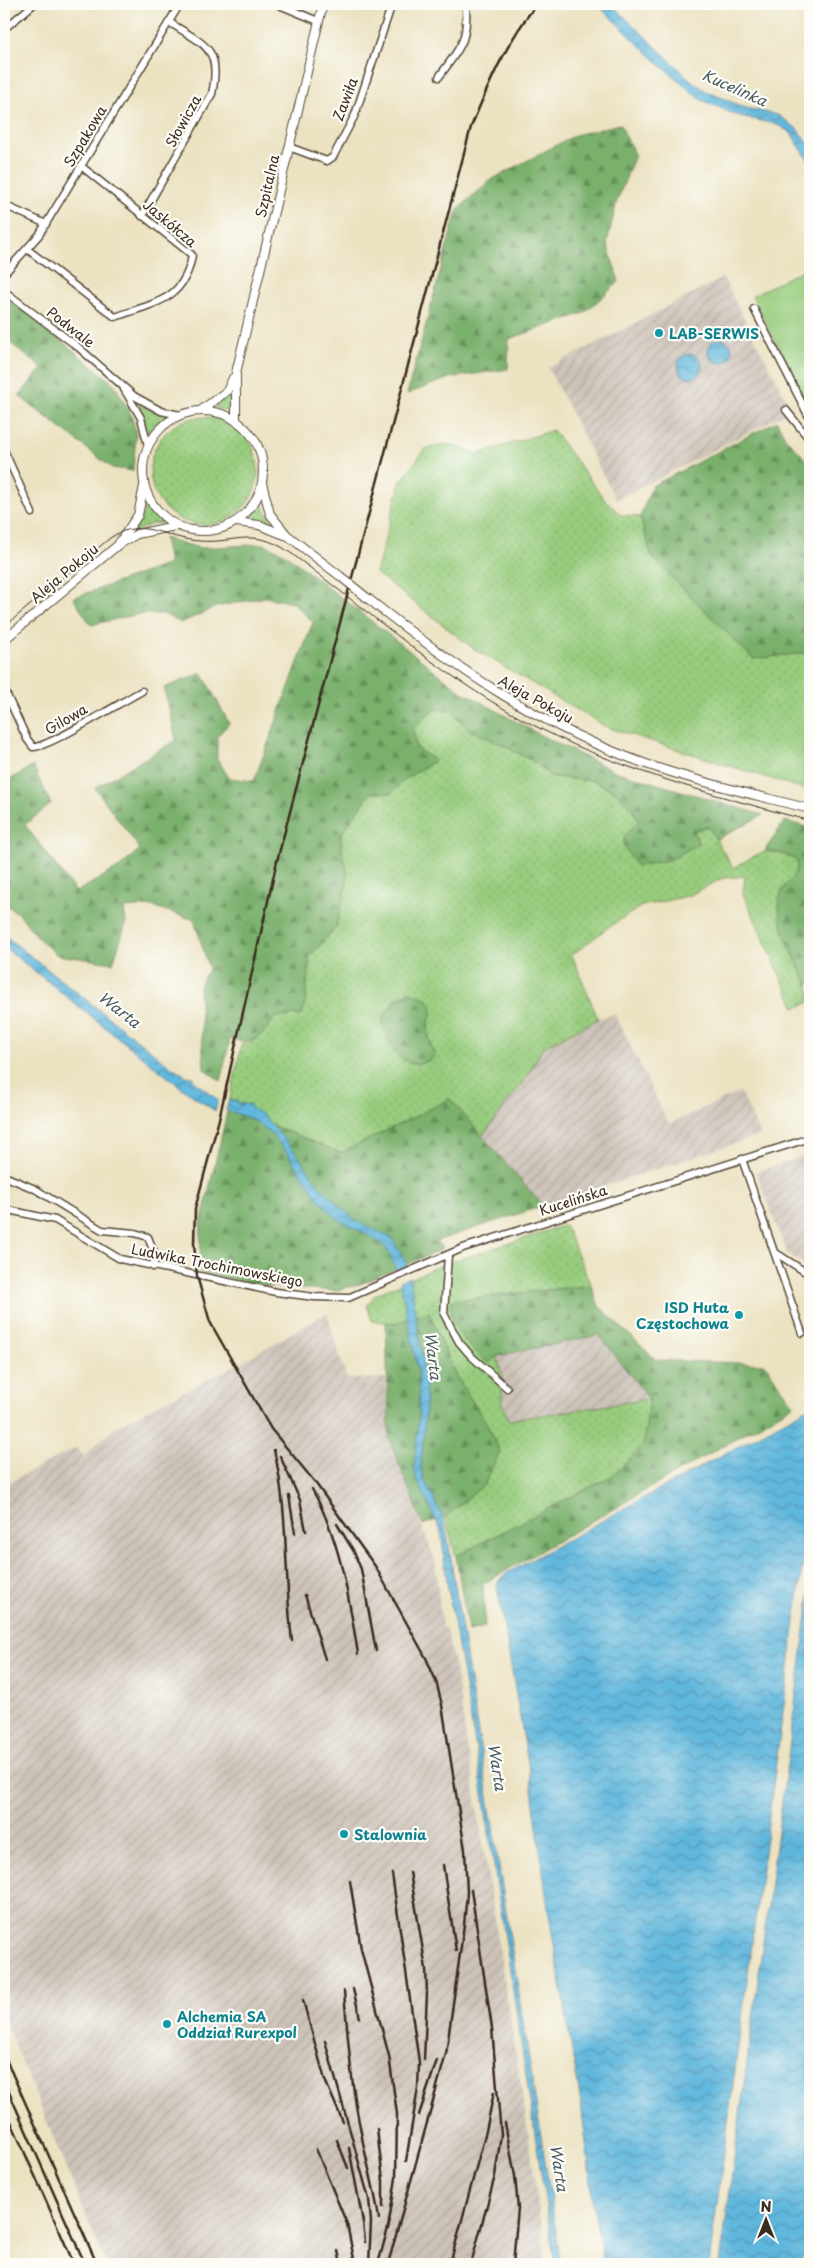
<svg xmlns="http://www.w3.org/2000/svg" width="814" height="2268" viewBox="0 0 814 2268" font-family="'Playpen Sans',sans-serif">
<defs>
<pattern id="industrial-furrows" width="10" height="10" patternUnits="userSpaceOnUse" patternTransform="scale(1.25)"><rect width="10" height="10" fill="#ccc2b8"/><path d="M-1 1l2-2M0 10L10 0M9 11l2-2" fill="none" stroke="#b0a79e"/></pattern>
<pattern id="grass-dots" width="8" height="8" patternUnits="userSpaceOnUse" patternTransform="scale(1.25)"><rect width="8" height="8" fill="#97cc7d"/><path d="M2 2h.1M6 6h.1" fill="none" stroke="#83af6c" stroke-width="1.8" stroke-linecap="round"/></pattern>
<pattern id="forest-firs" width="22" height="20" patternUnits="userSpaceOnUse" patternTransform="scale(1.25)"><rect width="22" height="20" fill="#79b06c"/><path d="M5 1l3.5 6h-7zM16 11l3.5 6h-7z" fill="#648f58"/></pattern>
<pattern id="water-waves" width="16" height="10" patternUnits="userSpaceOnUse" patternTransform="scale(1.25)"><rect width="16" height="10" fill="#60b7dd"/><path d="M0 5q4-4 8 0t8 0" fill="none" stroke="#5095b3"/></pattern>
</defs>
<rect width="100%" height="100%" fill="#fdfcf7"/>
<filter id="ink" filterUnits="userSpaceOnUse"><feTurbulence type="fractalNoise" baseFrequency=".02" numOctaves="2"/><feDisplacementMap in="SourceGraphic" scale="10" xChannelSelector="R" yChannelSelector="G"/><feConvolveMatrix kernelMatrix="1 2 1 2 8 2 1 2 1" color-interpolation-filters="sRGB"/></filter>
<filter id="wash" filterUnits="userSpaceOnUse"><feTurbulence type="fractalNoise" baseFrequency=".0096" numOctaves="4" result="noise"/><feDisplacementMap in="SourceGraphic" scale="20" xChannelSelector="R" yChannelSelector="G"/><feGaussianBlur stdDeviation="1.12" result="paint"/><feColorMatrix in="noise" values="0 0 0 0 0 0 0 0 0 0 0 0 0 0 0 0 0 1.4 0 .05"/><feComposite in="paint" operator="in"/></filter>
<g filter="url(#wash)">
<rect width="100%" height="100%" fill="#ebe2c1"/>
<g fill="url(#industrial-furrows)">
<polygon points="723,278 792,410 616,500 548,368"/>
<polygon points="615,1014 669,1124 740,1092 761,1135 543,1206 482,1137 528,1075 543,1047 598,1019"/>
<polygon points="810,1154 810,1267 787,1253 756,1172"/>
<polygon points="327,1313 347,1379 386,1378 389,1438 435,1560 442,1628 446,1629 455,1667 529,2138 546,2264 106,2264 4,2019 4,1485 76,1448 84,1456 116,1426 234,1366"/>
<polygon points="599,1335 649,1399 509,1420 502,1404 502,1376 497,1356"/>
</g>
<g fill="url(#grass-dots)" stroke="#697b4e" fill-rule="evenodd">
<polygon points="229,394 234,414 214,407"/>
<polygon points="139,405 169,416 159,423 149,435"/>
<circle cx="204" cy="471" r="54"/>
<polygon points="553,430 604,499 621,515 640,517 652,557 753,659 810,652 810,791 606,727 474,649 376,573 400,483 425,449 447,444 479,454"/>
<polygon points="261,503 273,524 273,526 248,520"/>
<polygon points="146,505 163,523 152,524 133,532 140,521"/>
<path d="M435,709L449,710L468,729L503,745L536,763L551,777L594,781L616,792L632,809L639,821L698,844L694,831L708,826L733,868C764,851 763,846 798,860L797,872L781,893L810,989V1002L795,1008L743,894L745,876L723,878L688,896L642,906L607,928L572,955L598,1019L543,1047L528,1075L482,1137L450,1099L341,1153L274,1126L229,1104L242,1042L248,1043L259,1037L309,977V957L336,927L348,874L342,853L341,834L371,793H391L405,779L434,761L416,748L413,729L422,719ZM396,999L432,1012C426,1028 428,1039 435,1055Z"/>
<polygon points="565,1225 591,1285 451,1301 488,1363 497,1356 502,1376 502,1404 509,1420 649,1399 644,1444 614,1475 456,1556 445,1517 484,1485 500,1451 485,1421 455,1374 429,1312 395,1323 372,1321 367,1305 375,1295 436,1267"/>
</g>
<g fill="url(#forest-firs)" stroke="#5a6d45">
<polygon points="620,124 635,155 617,201 607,243 619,282 584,313 509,339 508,369 449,378 407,394 457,210 491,180 575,135"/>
<polygon points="4,296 57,337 114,384 132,416 136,435 133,471 112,468 19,396 42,368 9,342 4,347"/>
<polygon points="777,421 785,437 810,464 810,652 753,659 652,557 640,517 652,486"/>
<path d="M164,538L200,548L264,544L284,553L461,691L546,738L617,772L763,815L717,839L707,826L694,831L698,844L670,860L637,866L624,847V836L639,821L632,808L616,792L594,781L551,777L536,763L503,745L468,729L449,710L435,709L422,719L413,729L416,748L435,760L405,779L391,793H371L341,834L342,853L348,874L344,897L336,927L309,957L306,999L302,1015L276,1017C257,1039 260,1044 230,1039L221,1081L204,1069L199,986L209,968L194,920L152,906L124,908L126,924L113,963L57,955L36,936L21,916L4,903V783L33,766L51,804L25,825L76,892L120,867L140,849L95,788L176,740L164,688L202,673L229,723L217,737V758L229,778L254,781L313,622L293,603L265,597L216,607L181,623L163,614H139L91,625L73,598L169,564Z"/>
<path d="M785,821L810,828V874L808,875L810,905V984L808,985C797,963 772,919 781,893C787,878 797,881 797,860L781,853L765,850Z"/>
<path d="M410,992C421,995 433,999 432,1012C432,1018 427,1022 428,1028C428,1038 431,1046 435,1055L431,1060C427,1061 420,1064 416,1064C394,1062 385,1037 382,1019L396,999Z"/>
<polygon points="450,1099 543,1206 436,1241 443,1249 360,1284 335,1291 258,1285 200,1272 201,1223 229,1104 274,1126 341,1153"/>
<path d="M591,1285L599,1306L656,1360L765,1364L794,1405L483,1584L485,1627L468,1631L456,1556L614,1475L644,1444L649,1399L599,1335L497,1356L488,1363C470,1347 447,1328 451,1301Z"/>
<polygon points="429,1312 455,1374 485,1421 500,1452 484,1485 445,1517 423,1525 389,1438 386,1322 395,1323"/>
</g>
<polygon fill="#97cc7d" stroke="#697b4e" points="810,266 810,405 808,407 752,296"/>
<g fill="url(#water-waves)" stroke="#4e707e">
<polygon points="597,4 611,4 692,81 706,91 746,108 778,115 796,128 810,145 810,163 791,133 778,125 736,115 700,99 658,63"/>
<circle cx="720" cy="351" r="12"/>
<circle cx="690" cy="366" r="12"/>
<polygon points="4,935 169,1065 186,1076 193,1077 193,1080 218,1100 215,1111 183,1089 4,947"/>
<path d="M229,1100L237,1101L239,1104H250L251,1108L263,1115L296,1153L319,1185L341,1208L358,1222L392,1238L408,1266L396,1271C394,1265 392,1258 389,1253C379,1235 352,1230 336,1217C307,1192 294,1152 264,1128C253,1118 240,1115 226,1110Z"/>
<polygon points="410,1277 425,1374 426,1403 421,1467 423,1478 442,1515 448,1540 561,2264 555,2264 478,1761 447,1582 441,1531 416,1478 414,1468 419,1413 418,1372 400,1281"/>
<polygon points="810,1407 810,1510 709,2264 604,2264 595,2216 581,2103 548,1909 530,1775 497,1585 500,1579 507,1573"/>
<polygon points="810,1592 810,2232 801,2264 720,2264"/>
</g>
</g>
<g filter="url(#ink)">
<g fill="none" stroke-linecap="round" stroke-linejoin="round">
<defs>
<g id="minor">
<polyline points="277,4 318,21"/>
<polyline points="4,29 34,4"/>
<path d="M439,77C461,46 468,43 466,4"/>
<polyline points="289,147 327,161 333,157 355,115 392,4"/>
<polyline points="4,205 46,224"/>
<path d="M142,216L212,94C222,47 204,45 169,22"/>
<path d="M27,249L115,317C153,303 185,301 192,255L81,166"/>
<polyline points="4,274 39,235 180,4"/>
<polyline points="4,291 78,347 134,396 161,411 180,415"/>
<polyline points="754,309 810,419"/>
<polyline points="124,389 141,418 148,446"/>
<polyline points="786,410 810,440"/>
<polyline points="4,450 32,513"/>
<path d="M4,689L27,739L33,747C46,749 123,701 142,691"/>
<polyline points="742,1159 802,1333"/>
<polyline points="4,1176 35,1189 102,1230 135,1233 148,1237 155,1255 153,1267"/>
<polyline points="4,1209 55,1220 120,1259 276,1292 314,1297 348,1298 463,1248 810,1138"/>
<polyline points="776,1253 810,1275"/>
<polyline points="448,1255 444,1314 459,1342 471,1356 507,1388"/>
</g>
<g id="tertiary">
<circle cx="203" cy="471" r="60"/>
<polyline points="200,411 227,391 233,378"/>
<polyline points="236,421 236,373 323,4"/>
<polyline points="262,483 270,514 287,535 340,576"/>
<polyline points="236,522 259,525 285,535"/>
<polyline points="119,543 138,515 144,486"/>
<path d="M366,597C454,667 542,728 649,765C701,783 756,795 810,809"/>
<polyline points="4,640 118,545 137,534 175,526"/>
</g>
</defs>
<use href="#minor" stroke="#554636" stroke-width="9"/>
<use href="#tertiary" stroke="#554636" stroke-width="10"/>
<use href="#minor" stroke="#fff" stroke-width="6"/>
<use href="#tertiary" stroke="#fff" stroke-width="8"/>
<path stroke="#3b2a1e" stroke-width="1" d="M4,627L110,538C142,516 166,539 199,541C235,544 252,527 288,551C365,608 437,673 522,719C613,769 711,794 810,821"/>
<g stroke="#3b2a1e" stroke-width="2.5">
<path d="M274,1450C289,1513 284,1577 292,1641"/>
<polyline points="280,1456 300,1500 306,1531"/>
<path d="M312,1489C340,1539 349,1597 358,1654"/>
<polyline points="289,1496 295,1533"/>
<polyline points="337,1524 353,1550 361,1569 376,1651"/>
<polyline points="305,1595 325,1659"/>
<polyline points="443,1865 456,1951"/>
<polyline points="410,1872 426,1969 427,1993 424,2060"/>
<polyline points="392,1874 419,2062 418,2088 406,2161"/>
<polyline points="350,1881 361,1949 389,2056 397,2114 396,2178 388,2228"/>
<polyline points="353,1989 360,2018"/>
<path d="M344,1991C348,2038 351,2086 361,2132C366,2161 375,2189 379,2219"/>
<polyline points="303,2000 325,2080 343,2122"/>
<polyline points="325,2041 369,2199 371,2222 369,2264"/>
<polyline points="4,2055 97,2264"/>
<polyline points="4,2081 85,2264"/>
<polyline points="4,2106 74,2264"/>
<polyline points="419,2115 437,2060"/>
<polyline points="505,2123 515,2176 518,2208 513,2264"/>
<polyline points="377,2129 383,2181 383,2207"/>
<polyline points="337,2140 348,2168"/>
<polyline points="349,2148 363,2222 365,2242"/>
<polyline points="316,2149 347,2224 355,2264"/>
<polyline points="338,2251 341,2264"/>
<polyline points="378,2264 390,2221"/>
<path d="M388,2264L446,2054L464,1925L467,1893L465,1850L442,1705L436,1681L426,1658L375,1566L314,1481L271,1429L210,1322L197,1276L194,1243L195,1209L219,1119L277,861L471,127C489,83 507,41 537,4"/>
<polyline points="450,2264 486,2131 494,2092"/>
<polyline points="471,2264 495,2176 501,2135 492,2028 471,1890"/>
</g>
<defs>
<polyline id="tertiary-bridge" points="340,576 366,597"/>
</defs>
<use href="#tertiary-bridge" stroke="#554636" stroke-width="10" stroke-linecap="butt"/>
<use href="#tertiary-bridge" stroke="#fff" stroke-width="8"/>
</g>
</g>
<g fill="#0f9aa8" stroke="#fdfcf7" stroke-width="2">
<circle cx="659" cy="333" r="5"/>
<circle cx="739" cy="1315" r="5"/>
<circle cx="344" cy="1834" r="5"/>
<circle cx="167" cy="2024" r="5"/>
</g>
<g text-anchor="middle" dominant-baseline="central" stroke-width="4.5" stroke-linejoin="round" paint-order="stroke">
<g font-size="14" fill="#3b2a1e" stroke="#fdfcf7">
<text transform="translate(345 99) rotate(-69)">Zawiła</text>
<text transform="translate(183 121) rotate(-61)">Słowicza</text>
<text transform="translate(85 136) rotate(-59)">Szpakowa</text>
<text transform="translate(267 186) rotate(-77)">Szpitalna</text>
<text transform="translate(170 223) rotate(40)">Jaskółcza</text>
<text transform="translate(71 327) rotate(38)">Podwale</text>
<text transform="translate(64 573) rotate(-40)">Aleja Pokoju</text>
<text transform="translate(536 699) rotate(29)">Aleja Pokoju</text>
<text transform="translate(66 719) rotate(-30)">Gilowa</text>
<text transform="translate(573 1200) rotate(-18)">Kucelińska</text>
<text transform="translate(217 1265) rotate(11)">Ludwika Trochimowskiego</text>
</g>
<g font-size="14" font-weight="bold" fill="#0d838f" stroke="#fdfcf7" text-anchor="start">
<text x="669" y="333">LAB-SERWIS</text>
<text x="729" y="1307" text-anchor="end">ISD Huta<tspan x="729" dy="16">Częstochowa</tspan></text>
<text x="354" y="1834">Stalownia</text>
<text x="177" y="2016">Alchemia SA<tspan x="177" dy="16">Oddział Rurexpol</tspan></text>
</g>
<g font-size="15" font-style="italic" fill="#485b61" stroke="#fdfcf7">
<text transform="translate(735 87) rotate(24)">Kucelinka</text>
<text transform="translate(120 1009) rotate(38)">Warta</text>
<text transform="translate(434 1356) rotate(83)">Warta</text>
<text transform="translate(498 1767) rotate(81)">Warta</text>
<text transform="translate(560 2168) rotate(81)">Warta</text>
</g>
</g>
<rect width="814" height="2268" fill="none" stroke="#fdfcf7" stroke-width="20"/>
<g transform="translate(766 2220)" stroke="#fdfcf7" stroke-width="4" paint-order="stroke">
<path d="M0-4L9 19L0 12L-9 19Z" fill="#3b2a1e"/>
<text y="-8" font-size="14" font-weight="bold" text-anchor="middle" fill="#3b2a1e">N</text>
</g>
</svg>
